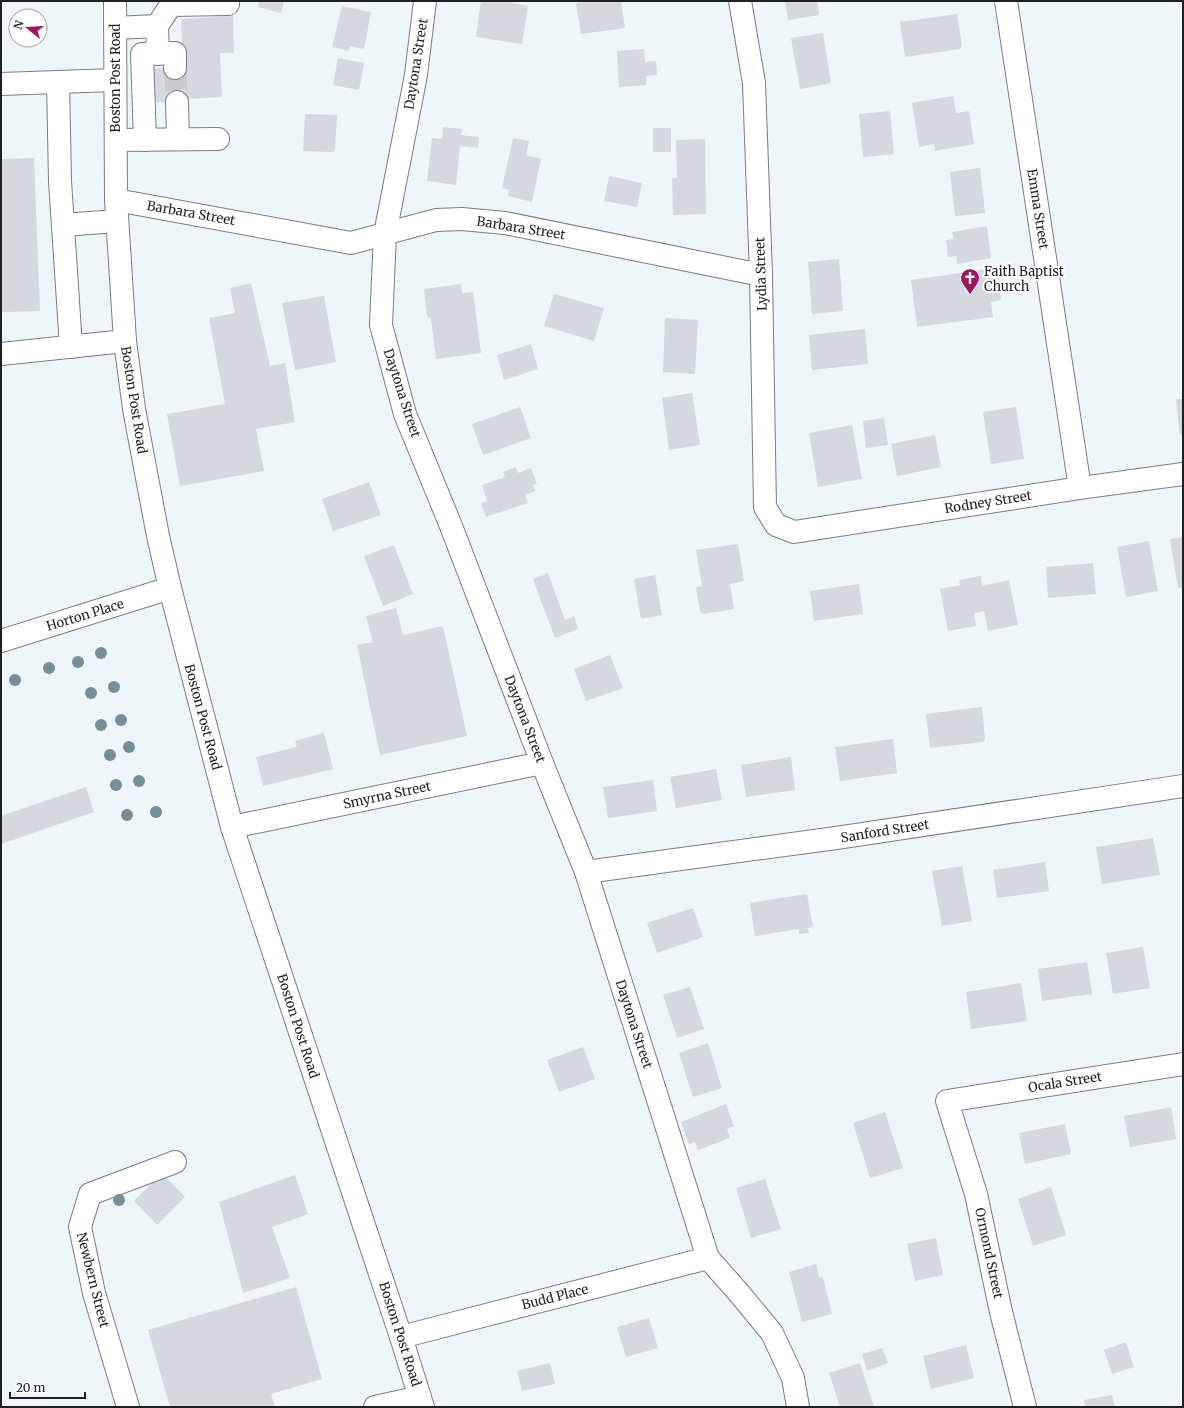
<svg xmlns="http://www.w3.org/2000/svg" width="1184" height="1408" viewBox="0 0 1184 1408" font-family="Merriweather,serif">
<rect width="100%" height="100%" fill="#eef6fa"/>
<g fill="#d4d8df">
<polygon points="259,1 284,1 281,13 258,7"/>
<polygon points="481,1 513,1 512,3 528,6 522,44 476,37"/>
<polygon points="592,1 621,1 625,28 581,34 576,3"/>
<polygon points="785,1 817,1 819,15 788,20"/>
<polygon points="342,6 371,12 364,49 350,46 349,51 332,47"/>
<polygon points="957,14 962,46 960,49 905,57 900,22"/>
<polygon points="233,16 234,53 220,53 222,97 185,99 181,19"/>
<polygon points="823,33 831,83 800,89 791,38"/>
<polygon points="644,49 645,62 656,61 657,75 646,76 646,85 619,87 617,51"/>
<polygon points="338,58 364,63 359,90 333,85"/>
<polygon points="180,67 181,101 145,103 144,69"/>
<polygon points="953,96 956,113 969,111 974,144 935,151 934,144 919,147 912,103"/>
<polygon points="890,111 894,154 863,157 859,114"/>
<polygon points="305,114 337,115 335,149 333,152 303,151"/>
<polygon points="443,127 462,129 461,135 479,137 478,148 460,146 456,185 427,181 432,138 442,139"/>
<rect x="653" y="128" width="18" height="24"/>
<polygon points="513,138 529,141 526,155 541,159 532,202 508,196 509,190 502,188"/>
<polygon points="705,139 706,214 673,215 672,178 677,178 676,140"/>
<polygon points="34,158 40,311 1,312 1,159"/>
<polygon points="980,168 985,213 955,216 950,172"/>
<polygon points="609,176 642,183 637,207 604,201"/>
<polygon points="987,226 991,258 957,264 956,256 948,257 946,240 954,239 952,232"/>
<polygon points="839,259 843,311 812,314 808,262"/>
<polygon points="987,269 988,278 998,277 1001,300 991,302 993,317 917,327 911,280"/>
<polygon points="251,283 270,366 285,363 295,422 256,429 264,471 180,486 167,414 225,404 209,318 235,313 230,288"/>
<polygon points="461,284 462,293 473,292 481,353 436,359 431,319 427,316 424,289"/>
<polygon points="554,294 604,308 594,341 544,326"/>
<polygon points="324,296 336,362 295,370 282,303"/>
<polygon points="665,318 698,320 695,374 663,372"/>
<polygon points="865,329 868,364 812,370 809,335"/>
<polygon points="531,344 538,369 504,380 497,355"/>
<polygon points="692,393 700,445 669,450 662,398"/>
<polygon points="1176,399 1183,399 1183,435 1180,435"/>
<polygon points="520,407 531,438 483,455 472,424"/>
<polygon points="1016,407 1024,459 991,464 983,412"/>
<polygon points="884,418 888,445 866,448 863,421"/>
<polygon points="852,425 862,479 818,487 809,433"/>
<polygon points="935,435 941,467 897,476 891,444"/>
<polygon points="516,467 518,473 531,468 537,484 533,485 535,491 525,495 528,503 486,517 481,503 487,501 482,485 505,477 503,472"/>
<polygon points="369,482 381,515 333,531 322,499"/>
<polygon points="1183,537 1183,587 1178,588 1170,539"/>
<polygon points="1149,541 1158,591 1126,597 1117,547"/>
<polygon points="738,544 744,581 730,584 734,609 703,614 700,612 696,587 702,586 696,550"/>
<polygon points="394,545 413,594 383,606 364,556"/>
<polygon points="1093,563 1096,594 1048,598 1046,567"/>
<polygon points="548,573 565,620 574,616 578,629 555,638 533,579"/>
<polygon points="655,575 662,615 641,619 634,579"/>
<polygon points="981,576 982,586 1009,580 1018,625 988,631 984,611 974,613 976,626 948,631 940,589 960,585 959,580"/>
<polygon points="859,584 863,614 814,621 810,591"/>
<polygon points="396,608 403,635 443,626 467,736 380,755 357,645 373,642 366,616"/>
<polygon points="610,655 623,688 586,701 574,669"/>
<polygon points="982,707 985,739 983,742 930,748 926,714"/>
<polygon points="324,733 333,769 263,786 256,757 297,747 295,741"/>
<polygon points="893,739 897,773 840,781 835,747"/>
<polygon points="791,757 795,790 746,797 741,765"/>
<polygon points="716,769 722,800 676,808 670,777"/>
<polygon points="653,780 657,811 608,818 603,787"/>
<polygon points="86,787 94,812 1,844 1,816"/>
<polygon points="1153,838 1160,875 1102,884 1096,847"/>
<polygon points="1045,862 1049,891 997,898 993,870"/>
<polygon points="962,866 972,921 942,926 932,871"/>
<polygon points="807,894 813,927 808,928 809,933 799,934 799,929 755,936 750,903"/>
<polygon points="693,908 703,937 657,953 647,923"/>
<polygon points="1143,947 1150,988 1113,994 1106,953"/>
<polygon points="1087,962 1092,994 1042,1001 1038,969"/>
<polygon points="1021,983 1027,1021 971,1029 966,992"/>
<polygon points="690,987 704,1029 677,1038 663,995"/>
<polygon points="708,1043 722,1088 693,1097 679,1053"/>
<polygon points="583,1047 595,1079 559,1092 547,1060"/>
<polygon points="726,1104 734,1126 727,1129 730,1138 698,1150 695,1142 689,1144 681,1122"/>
<polygon points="1171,1107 1176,1139 1130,1147 1124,1116"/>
<polygon points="885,1112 903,1168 870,1178 853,1123"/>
<polygon points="1065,1124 1071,1154 1025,1164 1019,1133"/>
<polygon points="162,1173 185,1197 157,1225 134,1201"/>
<polygon points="295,1175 308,1214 272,1227 290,1278 243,1293 219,1202"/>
<polygon points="765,1179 781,1229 751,1238 736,1188"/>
<polygon points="1051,1187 1066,1235 1033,1246 1018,1199"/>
<polygon points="936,1238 943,1275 915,1281 907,1244"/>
<polygon points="816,1264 819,1277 823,1278 832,1314 802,1322 789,1272"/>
<polygon points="296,1287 322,1379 271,1394 275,1407 170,1407 148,1330"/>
<polygon points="649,1318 658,1348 626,1357 617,1327"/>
<polygon points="1126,1342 1134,1367 1112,1374 1104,1350"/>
<polygon points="966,1345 974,1378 931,1389 923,1356"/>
<polygon points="882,1348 888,1363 867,1371 862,1354"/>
<polygon points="550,1363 555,1384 522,1391 517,1371"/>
<polygon points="860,1363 874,1407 840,1407 829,1373"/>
<polygon points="1112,1395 1115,1407 1085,1407 1084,1400"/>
</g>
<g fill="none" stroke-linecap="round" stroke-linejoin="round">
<polyline stroke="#c4cbcf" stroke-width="22" stroke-dasharray="22 11" stroke-linecap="butt" points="175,68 177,102"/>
<defs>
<g id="minor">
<polyline points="425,1 416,75 385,234 381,325 405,414 451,526 542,763 586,872 708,1258 739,1293 772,1333 793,1378 798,1407"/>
<polyline points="740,1 754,83 761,275 765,507 776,525 794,532 1080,488 1183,474"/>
<polyline points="1006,1 1080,488"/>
<polyline points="115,28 157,26"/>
<polyline points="158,54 157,26 171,5 228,4"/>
<polyline points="58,82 115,80"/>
<polyline points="1,84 58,82 60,181 71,347"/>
<polyline points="177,102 178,139"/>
<polyline points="116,140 218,139"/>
<polyline points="145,140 142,54 175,53 175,68"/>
<polyline points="116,200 351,243 436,220 462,219 505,223 761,275"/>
<polyline points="63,225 117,221"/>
<polyline points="1,354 125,341"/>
<polyline points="1,641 170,588"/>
<polyline points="232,827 542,763"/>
<polyline points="586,872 843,837 1183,786"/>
<polyline points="401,1337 708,1258"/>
<polyline points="128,1407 94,1293 80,1227 90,1194 175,1162"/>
<polyline points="375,1407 420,1397"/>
<polyline points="1025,1407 1001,1312 976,1194 947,1101 1183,1064"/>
</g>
<polyline id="major" points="115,1 116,200 125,341 134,409 158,536 170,588 232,827 401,1337 423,1407"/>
</defs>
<use href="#minor" stroke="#777e82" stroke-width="24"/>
<use href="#major" stroke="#777e82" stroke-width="24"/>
<use href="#minor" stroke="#fff" stroke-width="22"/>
<use href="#major" stroke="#fff" stroke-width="22"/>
</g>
<g fill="#778e99">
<circle cx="101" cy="653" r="6"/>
<circle cx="78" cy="662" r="6"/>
<circle cx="49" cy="668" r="6"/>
<circle cx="15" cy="680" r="6"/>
<circle cx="114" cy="687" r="6"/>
<circle cx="91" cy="693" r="6"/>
<circle cx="121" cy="720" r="6"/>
<circle cx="101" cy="725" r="6"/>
<circle cx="129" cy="747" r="6"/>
<circle cx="110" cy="755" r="6"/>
<circle cx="139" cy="781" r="6"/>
<circle cx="116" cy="785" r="6"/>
<circle cx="156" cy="812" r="6"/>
<circle cx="127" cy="815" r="6"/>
<circle cx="119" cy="1200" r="6"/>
</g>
<defs>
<symbol id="church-pin" viewBox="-11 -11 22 30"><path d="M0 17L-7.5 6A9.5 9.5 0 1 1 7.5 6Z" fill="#9b1466" stroke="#fff"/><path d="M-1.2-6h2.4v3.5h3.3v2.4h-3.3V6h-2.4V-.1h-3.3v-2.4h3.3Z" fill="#fff"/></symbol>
</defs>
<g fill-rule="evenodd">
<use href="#church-pin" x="959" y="267" width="22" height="30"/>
</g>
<g text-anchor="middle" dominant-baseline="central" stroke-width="4" stroke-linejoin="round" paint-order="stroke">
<g font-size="13" fill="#1e2122" stroke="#fff">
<text transform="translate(416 64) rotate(-81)">Daytona Street</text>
<text transform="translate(115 78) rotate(-90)">Boston Post Road</text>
<text transform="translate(1038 209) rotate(81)">Emma Street</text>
<text transform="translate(191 213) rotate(10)">Barbara Street</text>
<text transform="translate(521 228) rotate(9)">Barbara Street</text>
<text transform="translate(761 274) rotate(-92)">Lydia Street</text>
<text transform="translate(402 393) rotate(72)">Daytona Street</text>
<text transform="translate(134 400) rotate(81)">Boston Post Road</text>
<text transform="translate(988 502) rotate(-9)">Rodney Street</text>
<text transform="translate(85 615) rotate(-17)">Horton Place</text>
<text transform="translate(203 717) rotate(75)">Boston Post Road</text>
<text transform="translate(525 719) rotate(69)">Daytona Street</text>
<text transform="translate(387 795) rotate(-12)">Smyrna Street</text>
<text transform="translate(885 831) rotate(-9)">Sanford Street</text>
<text transform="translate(634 1024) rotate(72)">Daytona Street</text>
<text transform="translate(298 1026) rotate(72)">Boston Post Road</text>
<text transform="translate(1065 1082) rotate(-9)">Ocala Street</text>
<text transform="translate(989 1253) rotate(78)">Ormond Street</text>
<text transform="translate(93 1280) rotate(76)">Newbern Street</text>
<text transform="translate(555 1297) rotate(-14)">Budd Place</text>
<text transform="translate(400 1334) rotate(72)">Boston Post Road</text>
</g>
<g font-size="13" fill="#1e2122" stroke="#fff" text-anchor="start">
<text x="984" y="271">Faith Baptist<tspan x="984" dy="15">Church</tspan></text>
</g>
</g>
<rect width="1184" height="1408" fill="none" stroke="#1e2122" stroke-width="4"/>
<g transform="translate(28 28) rotate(288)"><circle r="19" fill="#ffffff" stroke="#a5a6a7"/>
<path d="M0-3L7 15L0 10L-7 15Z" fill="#9b1466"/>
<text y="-6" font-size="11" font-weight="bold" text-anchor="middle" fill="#1e2122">N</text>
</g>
<path d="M10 1392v6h75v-6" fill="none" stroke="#1e2122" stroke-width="2"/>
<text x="16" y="1392" font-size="12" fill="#1e2122" stroke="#ffffff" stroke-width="3" paint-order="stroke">20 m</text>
</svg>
